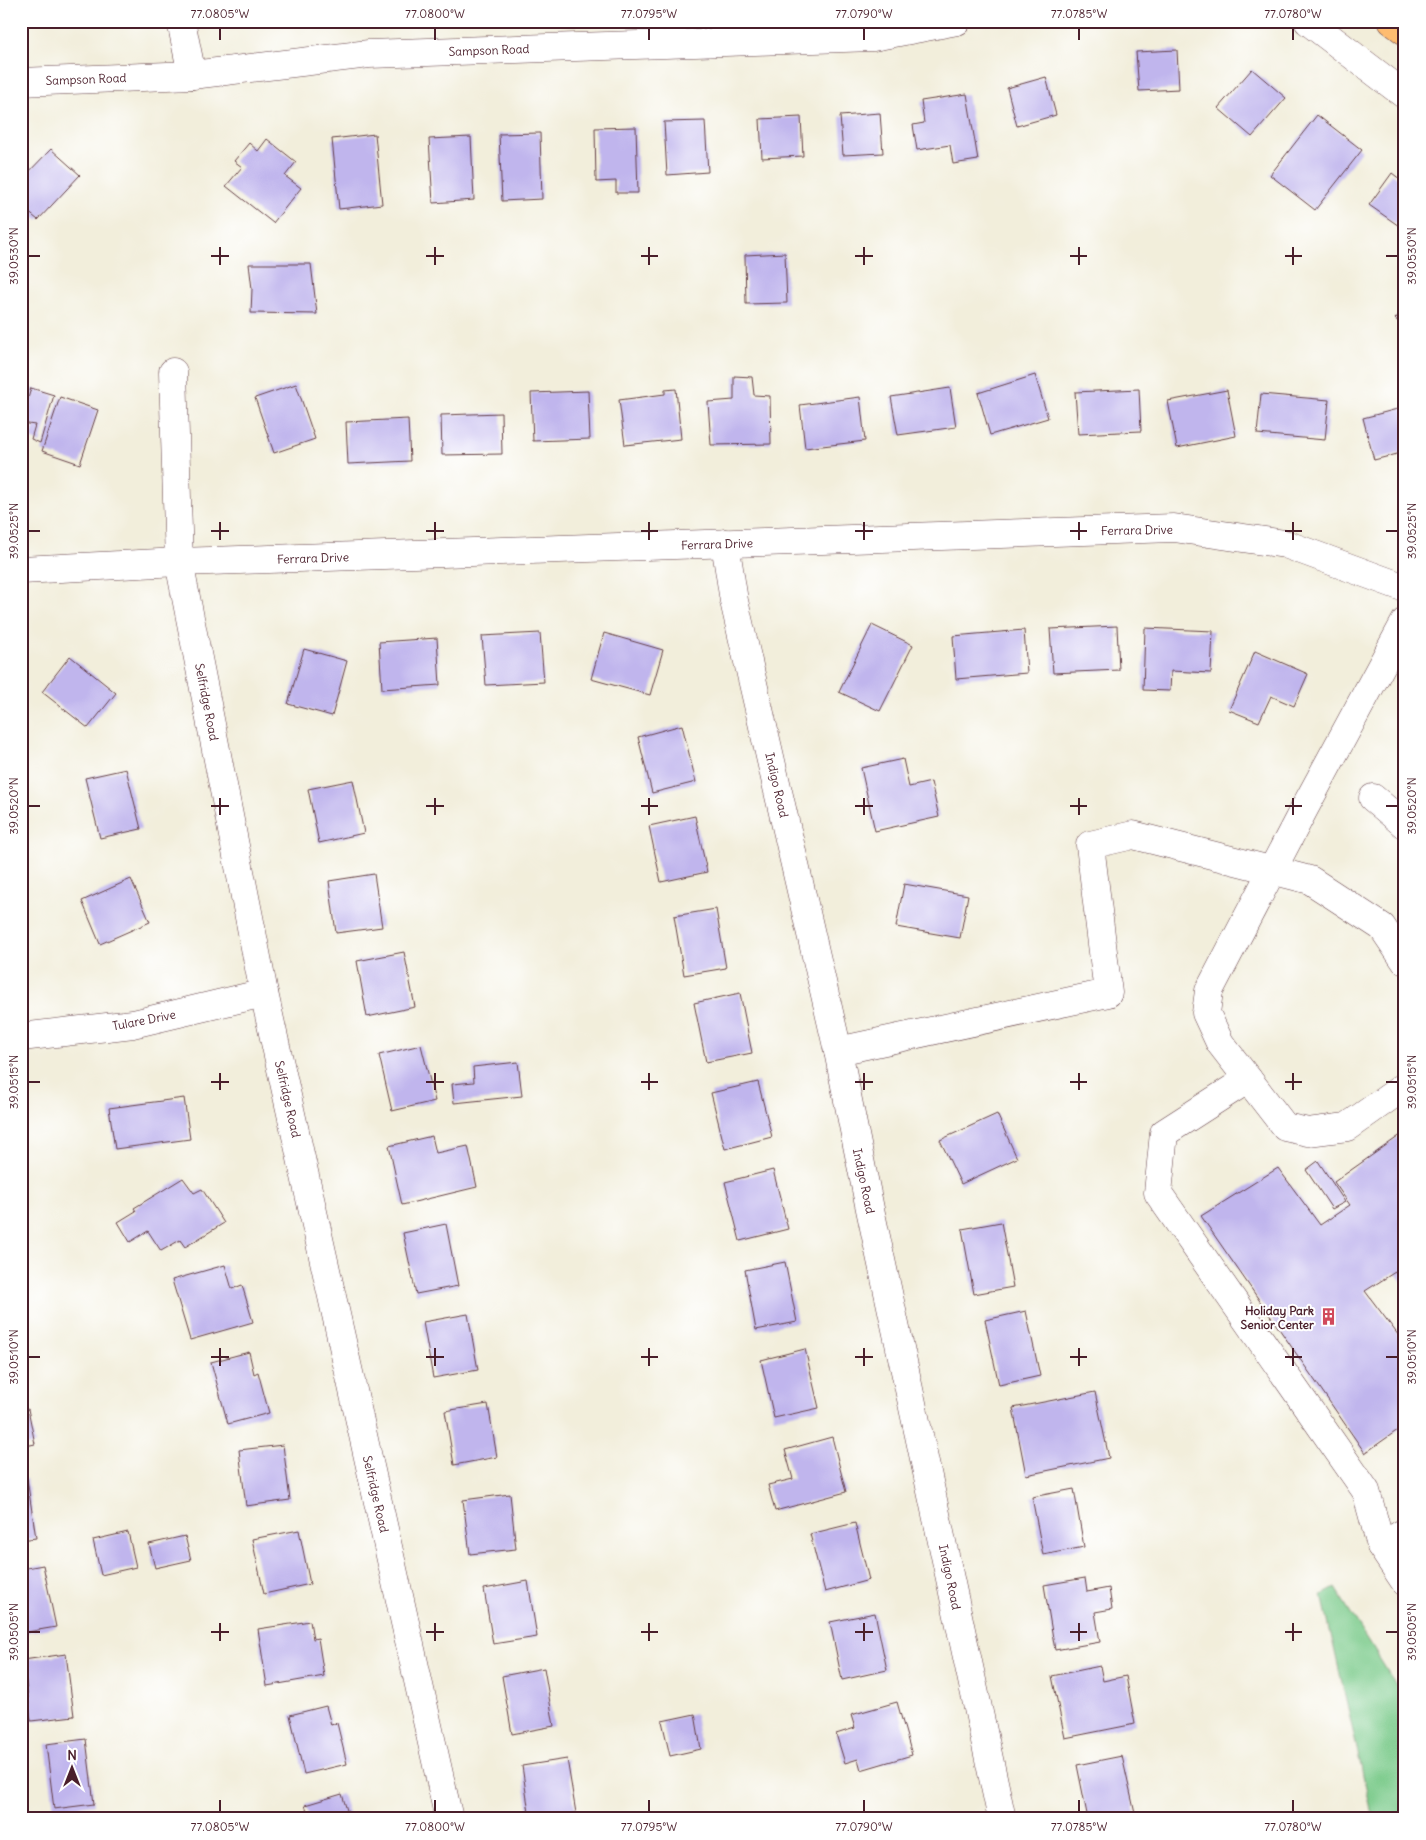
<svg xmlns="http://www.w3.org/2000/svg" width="1426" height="1840" viewBox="0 0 1426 1840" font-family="Delius,sans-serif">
<rect width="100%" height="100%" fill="#fff"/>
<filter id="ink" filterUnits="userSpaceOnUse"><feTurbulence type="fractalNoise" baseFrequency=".02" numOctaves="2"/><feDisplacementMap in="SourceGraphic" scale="10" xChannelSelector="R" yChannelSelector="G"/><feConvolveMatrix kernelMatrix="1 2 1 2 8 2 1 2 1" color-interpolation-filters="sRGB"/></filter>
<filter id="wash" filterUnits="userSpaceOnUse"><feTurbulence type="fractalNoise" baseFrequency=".0096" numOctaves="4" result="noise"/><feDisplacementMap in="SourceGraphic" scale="20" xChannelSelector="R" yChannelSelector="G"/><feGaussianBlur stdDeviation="1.12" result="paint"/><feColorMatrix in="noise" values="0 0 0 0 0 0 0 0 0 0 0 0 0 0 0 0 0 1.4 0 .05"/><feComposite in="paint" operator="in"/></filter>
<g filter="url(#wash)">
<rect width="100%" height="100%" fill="#f2eedb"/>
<polygon fill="#7bcb8b" stroke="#62755b" points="1335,1588 1405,1699 1405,1819 1373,1819 1322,1595"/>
<g id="blocks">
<g fill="#c0b5ed">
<polygon points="1177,50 1179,89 1139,91 1136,52"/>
<polygon points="1252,69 1286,98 1252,137 1218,108"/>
<polygon points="1046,77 1056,115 1017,126 1007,88"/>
<polygon points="967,94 978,160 953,164 950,145 917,150 913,125 924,123 921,101"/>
<polygon points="880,113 883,153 843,155 840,116"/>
<polygon points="1317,115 1362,150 1315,210 1270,175"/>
<polygon points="801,117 803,156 762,158 760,119"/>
<polygon points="705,121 708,172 667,175 664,122"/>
<polygon points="636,127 638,193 616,193 616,181 596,182 595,128"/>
<polygon points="540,133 542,199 502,201 499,134"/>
<polygon points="375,134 382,204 339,209 332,139"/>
<polygon points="471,137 474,200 433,203 429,139"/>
<polygon points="267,139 296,162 285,176 301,188 273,223 226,186 242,167 234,161 249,143 258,151"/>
<polygon points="51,149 80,175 38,220 21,206 21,180"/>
<polygon points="1392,173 1405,183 1405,224 1402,228 1369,205"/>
<polygon points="785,253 787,303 746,304 745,255"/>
<polygon points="249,264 311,264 317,314 251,313 252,289"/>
<polygon points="1405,308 1405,327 1395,319"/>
<polygon points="1035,375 1048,418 990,435 978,393"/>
<polygon points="734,376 752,377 754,395 770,396 771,444 711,445 708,402 734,400"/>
<polygon points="296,384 315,439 274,453 255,398"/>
<polygon points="31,388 54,395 40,443 31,439 35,425 21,423"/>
<polygon points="950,388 956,427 898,435 891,397"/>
<polygon points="676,389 681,439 625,445 619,400 665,394 665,390"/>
<polygon points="1139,389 1141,431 1078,434 1075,392"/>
<polygon points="1227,390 1236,436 1177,448 1168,401"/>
<polygon points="588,391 590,439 533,441 531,393"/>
<polygon points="1261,394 1329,400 1325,440 1257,434"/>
<polygon points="60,397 98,410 80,464 42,451"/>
<polygon points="860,397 865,441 805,448 800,405"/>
<polygon points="1405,407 1405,452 1374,460 1363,418"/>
<polygon points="501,413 502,454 442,455 441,415"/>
<polygon points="408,419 410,461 348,464 346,422"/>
<polygon points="872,625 913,645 880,711 839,692"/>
<polygon points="1117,626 1119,670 1053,673 1050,629"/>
<polygon points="1145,628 1213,631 1211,673 1171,671 1170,691 1143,690"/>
<polygon points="1024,630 1027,673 956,679 953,636"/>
<polygon points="540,633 544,682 486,685 482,636"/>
<polygon points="604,633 663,650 650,695 591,679"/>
<polygon points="437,638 440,685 382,689 379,642"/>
<polygon points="304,649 347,661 332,716 288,704"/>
<polygon points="1255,651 1308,674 1294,706 1271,696 1259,722 1229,710"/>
<polygon points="70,656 116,693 88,728 42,692"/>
<polygon points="682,725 696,782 652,793 638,737"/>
<polygon points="903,759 909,787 931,782 939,817 875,831 861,768"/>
<polygon points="126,769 141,829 100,838 85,778"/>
<polygon points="353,780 364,833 319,843 308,789"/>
<polygon points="695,816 707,872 661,882 649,826"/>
<polygon points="374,874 382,927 336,933 329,881"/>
<polygon points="131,879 150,922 100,944 82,901"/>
<polygon points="904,884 968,895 960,938 896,927"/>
<polygon points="716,909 726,968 684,975 674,916"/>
<polygon points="404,952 415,1007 367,1017 357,961"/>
<polygon points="740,993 752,1053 706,1062 694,1003"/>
<polygon points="421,1045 435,1101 392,1111 379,1055"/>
<polygon points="518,1062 522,1096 454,1103 452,1084 474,1082 473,1067"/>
<polygon points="758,1082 772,1137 725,1149 711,1093"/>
<polygon points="184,1098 190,1139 115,1149 109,1108"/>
<polygon points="997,1114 1017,1158 961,1184 940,1140"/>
<polygon points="1405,1132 1405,1286 1395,1272 1365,1291 1405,1344 1405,1425 1365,1453 1201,1216 1278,1168 1320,1225 1350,1205 1334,1182"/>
<polygon points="432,1136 436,1153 468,1146 477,1187 402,1205 389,1146"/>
<polygon points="1318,1161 1345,1202 1332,1209 1306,1170"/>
<polygon points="773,1170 788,1229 740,1241 725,1182"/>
<polygon points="183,1178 194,1193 202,1189 224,1223 185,1247 180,1240 161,1251 148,1231 130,1242 118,1222 136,1211 134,1208"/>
<polygon points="1001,1222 1013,1287 974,1294 962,1229"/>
<polygon points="446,1224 458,1286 416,1294 403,1233"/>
<polygon points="785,1262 797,1322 756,1330 745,1270"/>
<polygon points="225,1265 232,1289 242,1285 253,1322 190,1340 172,1280"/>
<polygon points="1026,1311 1040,1376 999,1385 985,1320"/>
<polygon points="468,1314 478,1370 433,1378 423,1322"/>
<polygon points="805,1349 819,1408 774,1418 761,1360"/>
<polygon points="249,1352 254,1374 258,1372 269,1413 228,1424 211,1362"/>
<polygon points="1095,1392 1109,1458 1026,1475 1013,1408"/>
<polygon points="488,1404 497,1457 454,1465 445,1411"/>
<polygon points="28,1409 35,1444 21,1447 21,1411"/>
<polygon points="832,1437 846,1492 775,1511 768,1485 793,1479 785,1450"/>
<polygon points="283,1445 290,1500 246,1506 239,1450"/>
<polygon points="21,1479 27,1479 36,1538 21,1540"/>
<polygon points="1074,1489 1084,1547 1043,1555 1032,1497"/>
<polygon points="510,1494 516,1549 470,1554 463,1500"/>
<polygon points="855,1523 869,1580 825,1592 810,1534"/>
<polygon points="299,1530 310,1584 264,1594 252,1539"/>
<polygon points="128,1532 136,1567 101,1575 93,1540"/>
<polygon points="185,1536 191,1560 155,1568 149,1544"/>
<polygon points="43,1565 56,1627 21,1633 21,1569"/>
<polygon points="1085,1578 1087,1592 1109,1588 1112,1609 1095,1612 1100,1642 1055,1650 1044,1585"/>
<polygon points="528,1581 537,1637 493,1644 484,1589"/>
<polygon points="875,1613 887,1670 842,1680 830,1622"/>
<polygon points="310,1621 313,1639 318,1638 324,1676 267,1686 258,1629"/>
<polygon points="66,1654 74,1716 31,1721 23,1660"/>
<polygon points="1100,1666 1103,1681 1126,1676 1135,1724 1065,1738 1052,1676"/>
<polygon points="544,1668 554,1726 512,1734 502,1676"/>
<polygon points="897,1702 912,1755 861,1770 858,1759 845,1763 836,1734 855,1728 851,1715"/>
<polygon points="326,1706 331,1725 337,1723 347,1764 304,1774 290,1715"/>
<polygon points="695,1714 701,1749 670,1756 662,1721"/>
<polygon points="86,1739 94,1804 54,1809 46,1744"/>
<polygon points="1122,1756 1136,1818 1088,1819 1077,1765"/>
<polygon points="567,1759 576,1813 530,1819 522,1766"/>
<polygon points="342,1794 349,1817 357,1814 359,1819 310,1819 305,1805"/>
</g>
</g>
</g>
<g filter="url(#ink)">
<use href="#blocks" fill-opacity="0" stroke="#633e45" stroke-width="1"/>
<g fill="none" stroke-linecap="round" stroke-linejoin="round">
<defs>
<g id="minor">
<polyline points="181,21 192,75"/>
<polyline points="1308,21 1405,95"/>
<polyline points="21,82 192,75 369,54 873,37 957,21"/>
<polyline points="173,372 179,562 264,993 449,1819"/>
<polyline points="725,543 734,601 838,1051 870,1209 1002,1819"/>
<polyline points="21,570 179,562 1174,528 1285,544 1405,588"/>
<polyline points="1405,622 1304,809 1209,991 1206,1013 1220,1043 1285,1127 1308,1132 1347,1127 1405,1086"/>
<polyline points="1373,798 1405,825"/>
<polyline points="21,1037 133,1024 264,993"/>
<polyline points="838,1051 1108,993 1090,845 1133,835 1310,880 1382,927 1405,961"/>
<polyline points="1248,1079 1164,1133 1158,1193 1366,1491 1381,1546 1405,1582"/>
<polyline points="1381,1546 1405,1532"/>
</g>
<polyline id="major" points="1392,21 1405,31"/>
</defs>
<use href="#minor" stroke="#633e45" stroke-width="29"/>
<use href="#major" stroke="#633e45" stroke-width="29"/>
<use href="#minor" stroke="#fff" stroke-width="28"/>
<use href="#major" stroke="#febc70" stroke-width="28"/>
</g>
</g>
<path fill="none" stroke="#4a1f2b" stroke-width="2" d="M220,28V40M435,28V40M649,28V40M864,28V40M1079,28V40M1293,28V40M220,247V265M435,247V265M649,247V265M864,247V265M1079,247V265M1293,247V265M28,256H40M211,256H229M426,256H444M641,256H658M855,256H873M1070,256H1087M1285,256H1302M1386,256H1398M220,522V540M435,522V540M649,522V540M864,522V540M1079,522V540M1293,522V540M28,531H40M211,531H229M426,531H444M641,531H658M855,531H873M1070,531H1087M1285,531H1302M1386,531H1398M220,798V815M435,798V815M649,798V815M864,798V815M1079,798V815M1293,798V815M28,806H40M211,806H229M426,806H444M641,806H658M855,806H873M1070,806H1087M1285,806H1302M1386,806H1398M220,1073V1090M435,1073V1090M649,1073V1090M864,1073V1090M1079,1073V1090M1293,1073V1090M28,1082H40M211,1082H229M426,1082H444M641,1082H658M855,1082H873M1070,1082H1087M1285,1082H1302M1386,1082H1398M220,1348V1366M435,1348V1366M649,1348V1366M864,1348V1366M1079,1348V1366M1293,1348V1366M28,1357H40M211,1357H229M426,1357H444M641,1357H658M855,1357H873M1070,1357H1087M1285,1357H1302M1386,1357H1398M220,1623V1641M435,1623V1641M649,1623V1641M864,1623V1641M1079,1623V1641M1293,1623V1641M28,1632H40M211,1632H229M426,1632H444M641,1632H658M855,1632H873M1070,1632H1087M1285,1632H1302M1386,1632H1398M220,1800V1812M435,1800V1812M649,1800V1812M864,1800V1812M1079,1800V1812M1293,1800V1812"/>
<defs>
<symbol id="building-bare" viewBox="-9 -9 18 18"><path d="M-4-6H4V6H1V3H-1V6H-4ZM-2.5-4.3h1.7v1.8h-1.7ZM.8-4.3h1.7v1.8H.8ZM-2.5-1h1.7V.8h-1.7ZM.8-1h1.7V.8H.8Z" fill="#d1495b" stroke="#fff" stroke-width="2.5" paint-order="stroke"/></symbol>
</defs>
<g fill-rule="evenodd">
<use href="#building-bare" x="1316" y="1304" width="25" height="25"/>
</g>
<g text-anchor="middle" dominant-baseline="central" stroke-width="4" stroke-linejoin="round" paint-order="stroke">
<g font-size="12" fill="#4a1f2b" stroke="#fff">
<text transform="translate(489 50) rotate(-2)">Sampson Road</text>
<text transform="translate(86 79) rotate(-2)">Sampson Road</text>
<text transform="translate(1137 530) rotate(-1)">Ferrara Drive</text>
<text transform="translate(717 544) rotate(-2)">Ferrara Drive</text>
<text transform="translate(313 558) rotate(-2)">Ferrara Drive</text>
<text transform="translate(207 702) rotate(79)">Selfridge Road</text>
<text transform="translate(777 785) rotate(77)">Indigo Road</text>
<text transform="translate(144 1020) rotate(-11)">Tulare Drive</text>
<text transform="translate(288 1099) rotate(77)">Selfridge Road</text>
<text transform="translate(864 1181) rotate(78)">Indigo Road</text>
<text transform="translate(376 1494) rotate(77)">Selfridge Road</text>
<text transform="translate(950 1577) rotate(78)">Indigo Road</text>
</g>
<g font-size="12" font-weight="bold" fill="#4a1f2b" stroke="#fff" text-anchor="end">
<text x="1314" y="1310">Holiday Park<tspan x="1314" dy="14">Senior Center</tspan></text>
</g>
</g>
<rect width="1426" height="1840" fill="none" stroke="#fff" stroke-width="55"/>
<g transform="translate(72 1768)" stroke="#ffffff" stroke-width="4" paint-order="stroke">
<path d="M0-4L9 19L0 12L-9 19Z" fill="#4a1f2b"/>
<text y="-8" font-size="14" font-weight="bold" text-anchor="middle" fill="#4a1f2b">N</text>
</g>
<rect x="28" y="28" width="1370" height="1784" fill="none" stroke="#4a1f2b" stroke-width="2"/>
<g font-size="12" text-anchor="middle" fill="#4a1f2b">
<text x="220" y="18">77.0805°W</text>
<text x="435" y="18">77.0800°W</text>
<text x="649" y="18">77.0795°W</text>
<text x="864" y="18">77.0790°W</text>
<text x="1079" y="18">77.0785°W</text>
<text x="1293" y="18">77.0780°W</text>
<text transform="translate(14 256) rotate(-90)" y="4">39.0530°N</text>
<text transform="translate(1412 256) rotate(-90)" y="4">39.0530°N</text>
<text transform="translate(14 531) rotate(-90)" y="4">39.0525°N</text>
<text transform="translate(1412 531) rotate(-90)" y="4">39.0525°N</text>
<text transform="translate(14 806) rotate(-90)" y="4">39.0520°N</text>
<text transform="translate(1412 806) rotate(-90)" y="4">39.0520°N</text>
<text transform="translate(14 1082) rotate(-90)" y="4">39.0515°N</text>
<text transform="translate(1412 1082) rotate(-90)" y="4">39.0515°N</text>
<text transform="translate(14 1357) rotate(-90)" y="4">39.0510°N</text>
<text transform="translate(1412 1357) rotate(-90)" y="4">39.0510°N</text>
<text transform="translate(14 1632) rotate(-90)" y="4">39.0505°N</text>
<text transform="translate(1412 1632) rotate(-90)" y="4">39.0505°N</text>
<text x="220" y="1831">77.0805°W</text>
<text x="435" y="1831">77.0800°W</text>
<text x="649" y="1831">77.0795°W</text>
<text x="864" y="1831">77.0790°W</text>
<text x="1079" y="1831">77.0785°W</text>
<text x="1293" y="1831">77.0780°W</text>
</g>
</svg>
